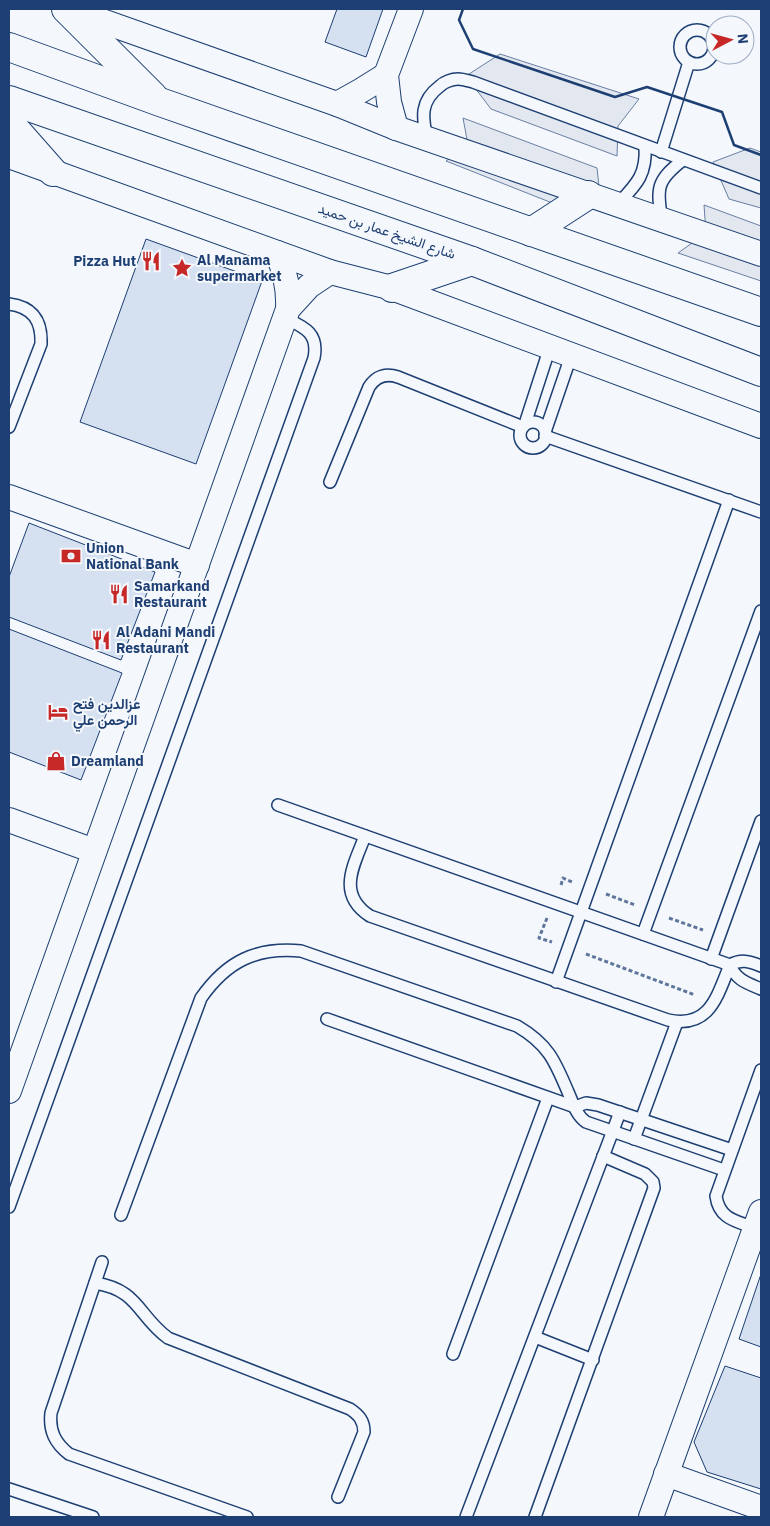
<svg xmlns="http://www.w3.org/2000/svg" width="770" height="1526" viewBox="0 0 770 1526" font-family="'IBM Plex Sans',Vazirmatn,sans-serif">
<rect width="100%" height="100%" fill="#f4f7fb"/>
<g fill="#e3e8f0" stroke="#687fa3">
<polygon points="500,54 639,99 618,126 617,156 491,109 466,76"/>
<polygon points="463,118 597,168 600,196 575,212 446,161 468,145"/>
<polygon points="750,148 761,152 761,208 729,199 713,162"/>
<polygon points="704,205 761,226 761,281 678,253 706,233"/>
</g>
<g fill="#d5e0f0" stroke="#1d3f73">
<polygon points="337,9 383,9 366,57 325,42"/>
<polygon points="146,239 262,281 196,464 80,422"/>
<polygon points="29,523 155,572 121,660 9,617 9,577"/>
<polygon points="9,629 122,673 81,780 9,752"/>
<polygon points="761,1274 761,1347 739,1339"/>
<polygon points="725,1366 761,1378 761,1489 707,1472 694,1442"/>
</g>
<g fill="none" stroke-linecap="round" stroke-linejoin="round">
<defs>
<g id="service">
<circle cx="697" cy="47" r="17"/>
<path d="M427,139C422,117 420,101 440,86C444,82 452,79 458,79C463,79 469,81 473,82L761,188"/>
<polyline points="661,152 689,62"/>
<path d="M617,205C636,185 647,175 645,146"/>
<path d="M662,220C656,188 657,180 683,160"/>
<path d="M9,304C33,307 42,321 41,344L9,427"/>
<circle cx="533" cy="435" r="13"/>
<polyline points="525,424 550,347"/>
<polyline points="545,432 571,356"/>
<polyline points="545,436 761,512"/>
<path d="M330,482L369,387C376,376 386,373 398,377L523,427"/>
<path d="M278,805L730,965C741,959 749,961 761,966"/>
<path d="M365,836C354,865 336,894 370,916L668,1020C710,1029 717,996 730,965"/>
<polyline points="643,934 761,611"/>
<polyline points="711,959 761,821"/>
<path d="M730,965C736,980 747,983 761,989"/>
<polyline points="556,982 729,500"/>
<polyline points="327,1019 575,1107 586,1103 598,1105 732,1150"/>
<polyline points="634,1139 677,1022"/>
<path d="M9,1207L314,358C319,333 304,327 285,318"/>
<path d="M121,1215L201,998C227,961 256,947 301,951L517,1026C548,1044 555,1061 568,1092C573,1103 576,1115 586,1122L724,1170"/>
<path d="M755,1228C736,1221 719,1219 716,1196L761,1070"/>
<path d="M102,1262L51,1413C49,1431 55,1443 69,1454L247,1517"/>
<path d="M95,1283C139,1290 137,1315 168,1338L350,1409C359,1415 364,1421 364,1432L338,1497"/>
<polyline points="535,1337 593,1360"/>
<polyline points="453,1354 548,1098"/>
<polyline points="9,1489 93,1517"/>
<polyline points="466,1517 620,1112"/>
<polyline points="535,1517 654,1188 653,1182 645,1174 603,1156"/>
</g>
<g id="minor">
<polyline points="68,9 337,104 396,128 761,254"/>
<polyline points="337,104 362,90 386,75"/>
<polyline points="396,128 389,102 386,75 411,9"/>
<polyline points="9,156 330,272 392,288 761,426"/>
<path d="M277,253C285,271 289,289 288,309"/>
<polyline points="9,497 197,565"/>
<polyline points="9,820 94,851"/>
<polyline points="9,1091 288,309 309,286 330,272"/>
<polyline points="666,1474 761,1508"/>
<polyline points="651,1517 761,1212"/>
</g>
<g id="primary">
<polyline points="66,9 153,96"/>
<polyline points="9,47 160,102 761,312"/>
<polyline points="9,100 472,261 761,372"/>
<polyline points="9,122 53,172"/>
<polyline points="531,232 588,195"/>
<polyline points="392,288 472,261"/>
</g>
</defs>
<use href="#service" stroke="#1d3f73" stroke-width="14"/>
<use href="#minor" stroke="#1d3f73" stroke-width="26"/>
<use href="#primary" stroke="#1d3f73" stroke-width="30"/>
<g stroke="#5e769c" stroke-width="3" stroke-dasharray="4 2.5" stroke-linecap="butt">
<polyline points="561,885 563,878 572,882"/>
<polyline points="606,894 635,905"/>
<polyline points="547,918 539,938 552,942"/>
<polyline points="669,918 703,930"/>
<polyline points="586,954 695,995"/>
</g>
<use href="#service" stroke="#f4f7fb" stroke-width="11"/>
<use href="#minor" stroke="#f4f7fb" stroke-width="24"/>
<use href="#primary" stroke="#f4f7fb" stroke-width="28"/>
<polyline stroke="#1d3f73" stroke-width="2.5" points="463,9 459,20 473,49 615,97 647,87 722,112 734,145 761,155"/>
</g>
<defs>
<symbol id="restaurant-bare" viewBox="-9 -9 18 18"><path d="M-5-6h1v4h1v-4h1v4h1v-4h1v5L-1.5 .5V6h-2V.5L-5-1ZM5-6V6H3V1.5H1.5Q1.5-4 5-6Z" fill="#c62828" stroke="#f4f7fb" stroke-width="2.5" paint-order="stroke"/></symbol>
<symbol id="sight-bare" viewBox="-9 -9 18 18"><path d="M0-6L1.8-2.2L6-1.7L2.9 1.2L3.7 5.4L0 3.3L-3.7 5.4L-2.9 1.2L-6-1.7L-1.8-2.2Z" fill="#c62828" stroke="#f4f7fb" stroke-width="2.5" paint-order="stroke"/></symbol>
<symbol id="bank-bare" viewBox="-9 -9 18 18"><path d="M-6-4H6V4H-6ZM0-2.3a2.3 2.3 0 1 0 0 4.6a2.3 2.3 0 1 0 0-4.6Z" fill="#c62828" stroke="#f4f7fb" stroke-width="2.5" paint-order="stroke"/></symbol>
<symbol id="hotel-bare" viewBox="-9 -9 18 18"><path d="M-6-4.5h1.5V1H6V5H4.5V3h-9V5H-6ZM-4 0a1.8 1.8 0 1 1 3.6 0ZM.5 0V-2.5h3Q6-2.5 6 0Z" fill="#c62828" stroke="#f4f7fb" stroke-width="2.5" paint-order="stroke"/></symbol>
<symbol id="shop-bare" viewBox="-9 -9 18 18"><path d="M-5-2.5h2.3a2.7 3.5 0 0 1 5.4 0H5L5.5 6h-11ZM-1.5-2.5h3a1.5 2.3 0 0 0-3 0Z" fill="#c62828" stroke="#f4f7fb" stroke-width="2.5" paint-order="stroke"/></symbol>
</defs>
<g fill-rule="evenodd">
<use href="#restaurant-bare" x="137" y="247" width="28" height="28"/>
<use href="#sight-bare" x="168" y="254" width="28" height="28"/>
<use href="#bank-bare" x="57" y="542" width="28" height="28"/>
<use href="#restaurant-bare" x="105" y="580" width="28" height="28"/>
<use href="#restaurant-bare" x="87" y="626" width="28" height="28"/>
<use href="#hotel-bare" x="44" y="698" width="28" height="28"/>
<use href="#shop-bare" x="42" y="747" width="28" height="28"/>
</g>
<g text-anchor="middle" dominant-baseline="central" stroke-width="4" stroke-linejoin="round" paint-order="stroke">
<g font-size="14" fill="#1d3f73" stroke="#f4f7fb">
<text transform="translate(387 231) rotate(19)">شارع الشيخ عمار بن حميد</text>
</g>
<g font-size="14" font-weight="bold" fill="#1d3f73" stroke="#f4f7fb" text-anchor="start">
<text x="197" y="260">Al Manama<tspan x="197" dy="16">supermarket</tspan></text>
<text x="136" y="261" text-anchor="end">Pizza Hut</text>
<text x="86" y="548">Union<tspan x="86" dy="16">National Bank</tspan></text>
<text x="134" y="586">Samarkand<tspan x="134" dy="16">Restaurant</tspan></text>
<text x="116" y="632">Al Adani Mandi<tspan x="116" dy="16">Restaurant</tspan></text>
<text x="73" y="704">عزالدين فتح<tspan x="73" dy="16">الرحمن علي</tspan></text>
<text x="71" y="761">Dreamland</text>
</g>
</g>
<rect width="770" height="1526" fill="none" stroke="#1d3f73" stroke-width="20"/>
<g transform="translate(730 40) rotate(84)"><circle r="24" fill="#f4f7fb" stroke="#9eadc5"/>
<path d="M0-4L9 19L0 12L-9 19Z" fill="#c62828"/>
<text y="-8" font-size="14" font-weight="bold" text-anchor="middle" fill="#1d3f73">N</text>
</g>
</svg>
